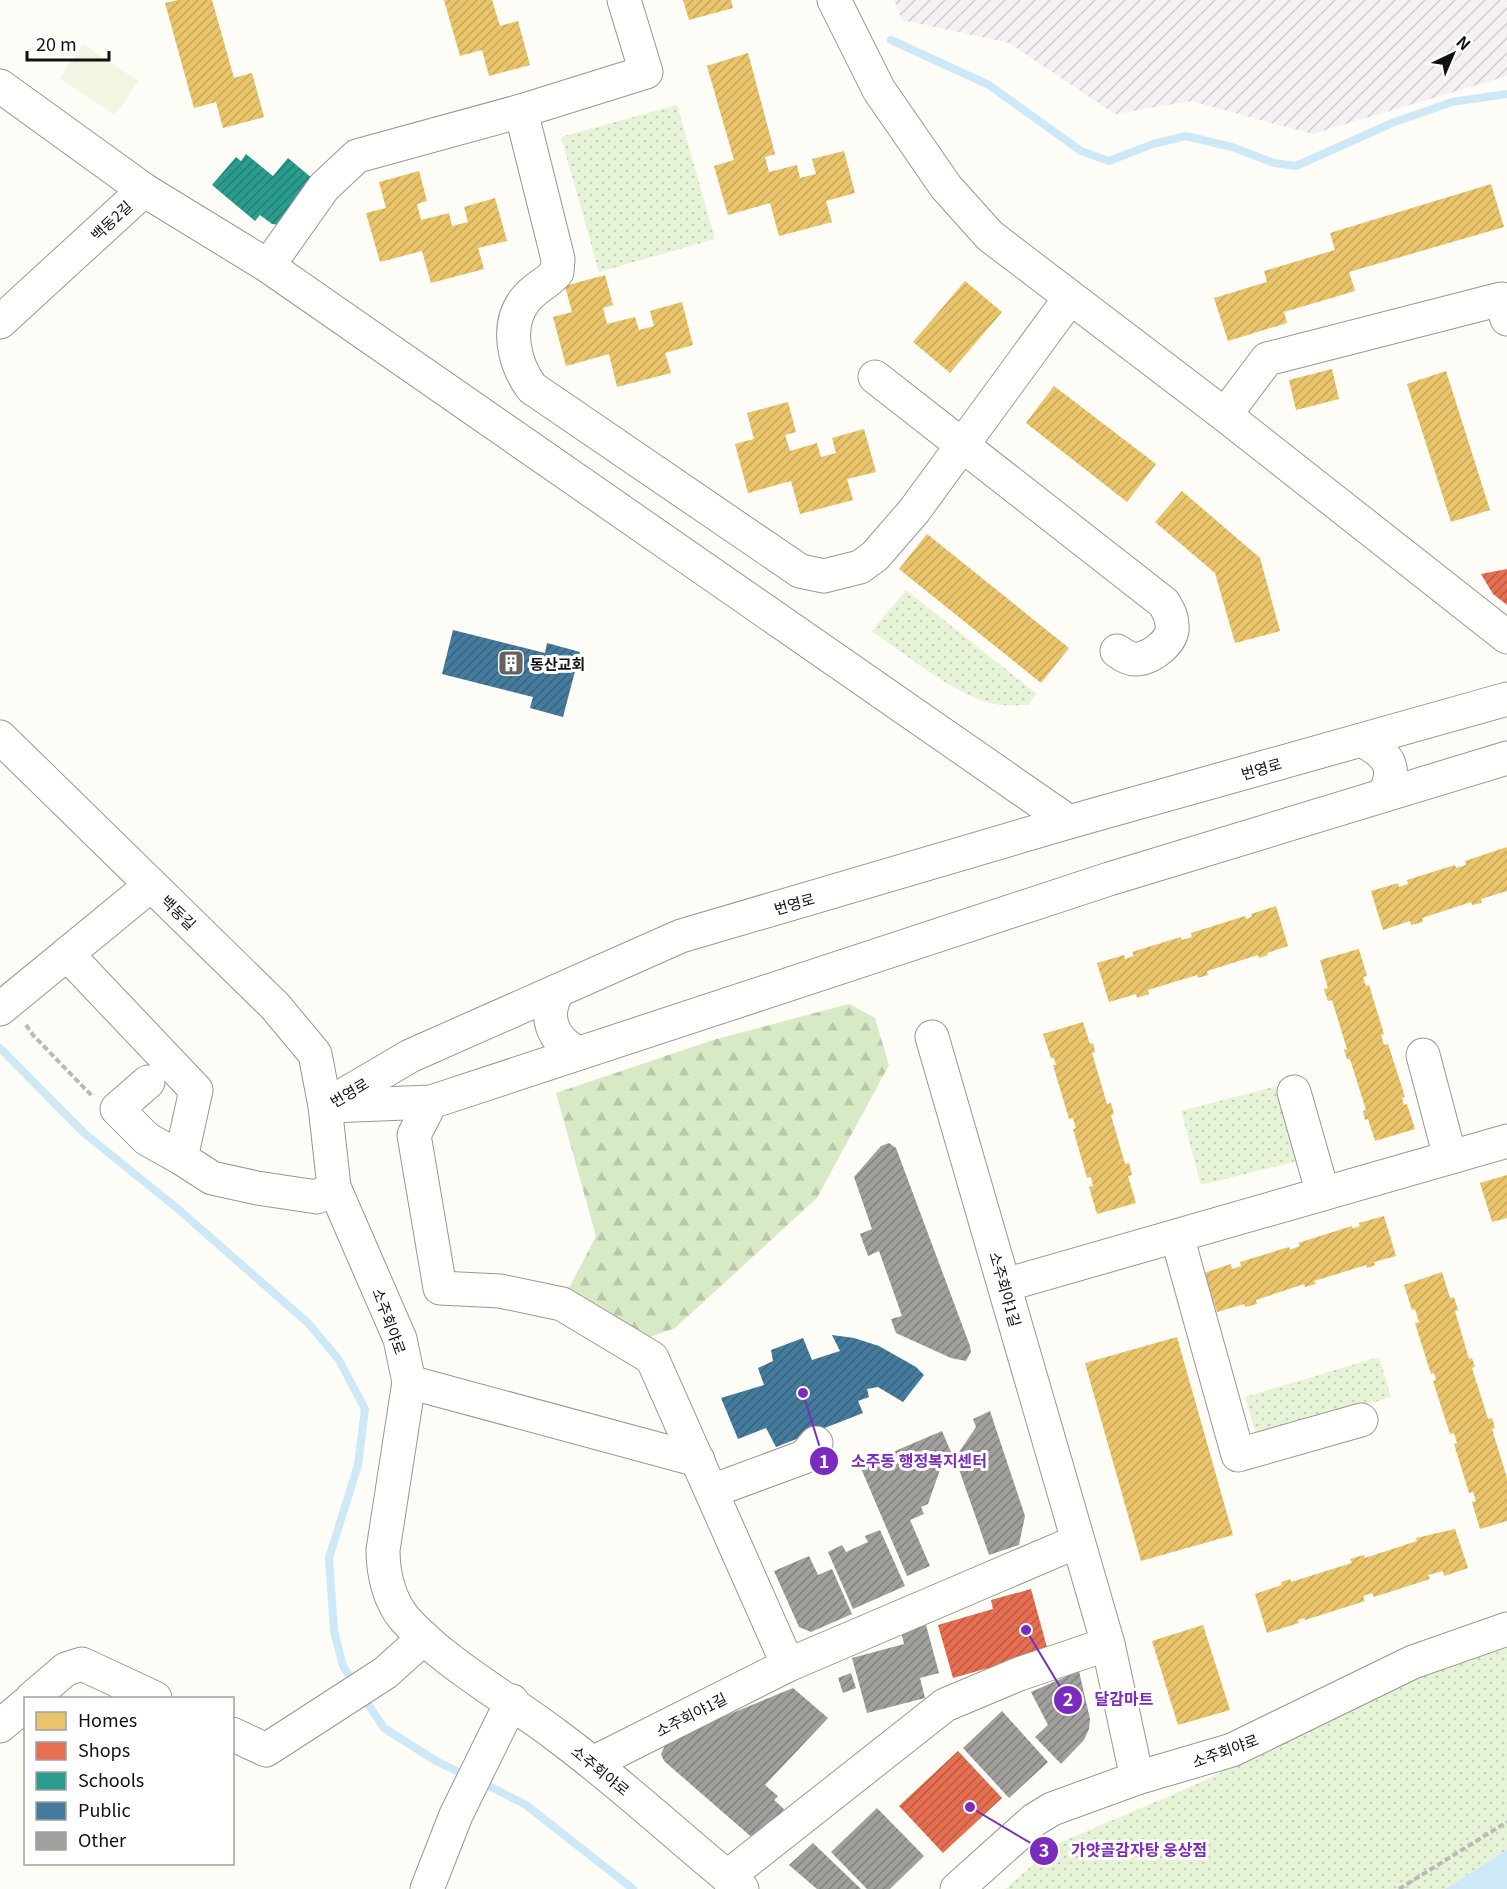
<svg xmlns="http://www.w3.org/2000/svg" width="1507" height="1889" viewBox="0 0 1507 1889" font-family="Georgia,'Noto Sans KR',serif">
<defs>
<pattern id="industrial-furrows" width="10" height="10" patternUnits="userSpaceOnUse" patternTransform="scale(1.5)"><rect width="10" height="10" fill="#f5f0f3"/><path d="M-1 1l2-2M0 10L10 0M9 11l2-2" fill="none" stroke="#d1cdcf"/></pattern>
<pattern id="forest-firs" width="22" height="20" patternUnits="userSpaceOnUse" patternTransform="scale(1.5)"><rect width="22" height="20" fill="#d8eac5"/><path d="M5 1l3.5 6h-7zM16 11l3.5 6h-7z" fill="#b8c8a8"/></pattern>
<pattern id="park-dots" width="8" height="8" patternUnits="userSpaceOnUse" patternTransform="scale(1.5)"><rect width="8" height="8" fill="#e7f3d7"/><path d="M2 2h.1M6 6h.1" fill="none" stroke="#c5cfb8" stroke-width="1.8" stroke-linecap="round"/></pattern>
<pattern id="homes-hatch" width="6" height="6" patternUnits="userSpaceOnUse" patternTransform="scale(1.5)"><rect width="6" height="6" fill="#e9c46a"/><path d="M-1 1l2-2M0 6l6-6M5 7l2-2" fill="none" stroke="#c7a75b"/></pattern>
<pattern id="shops-hatch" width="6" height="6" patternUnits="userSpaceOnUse" patternTransform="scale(1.5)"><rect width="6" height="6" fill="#e76f51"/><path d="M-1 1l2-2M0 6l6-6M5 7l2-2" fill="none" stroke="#ba5a42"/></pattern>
<pattern id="schools-hatch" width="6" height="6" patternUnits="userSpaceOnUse" patternTransform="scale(1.5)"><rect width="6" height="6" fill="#2a9d8f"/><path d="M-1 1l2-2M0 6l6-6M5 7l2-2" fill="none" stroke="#237f73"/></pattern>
<pattern id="public-hatch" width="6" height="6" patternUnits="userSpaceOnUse" patternTransform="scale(1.5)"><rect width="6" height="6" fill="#457b9d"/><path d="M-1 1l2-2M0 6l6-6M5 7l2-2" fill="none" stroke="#38637f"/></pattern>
<pattern id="building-hatch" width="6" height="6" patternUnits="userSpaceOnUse" patternTransform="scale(1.5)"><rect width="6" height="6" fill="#a19f9c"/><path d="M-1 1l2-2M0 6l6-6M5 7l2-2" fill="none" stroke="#82807e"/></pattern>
</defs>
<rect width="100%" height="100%" fill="#fdfcf7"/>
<polygon fill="url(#industrial-furrows)" points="894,0 1507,0 1507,76 1312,134 1191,101 1115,114 1009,43 902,20"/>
<polygon fill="url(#forest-firs)" points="849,1004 875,1018 889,1065 817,1198 675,1328 641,1340 565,1296 596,1236 556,1093 713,1040"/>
<g fill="url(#park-dots)">
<polygon points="677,105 715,239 599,272 561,137"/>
<path d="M906,590L1037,694L1028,705C1019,705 1009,706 1000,705C961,700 905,654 872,631Z"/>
<polygon points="1277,1086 1297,1161 1201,1185 1181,1111"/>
<polygon points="1379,1357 1391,1397 1257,1437 1245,1397"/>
<polygon points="1507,1648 1507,1850 1445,1889 1005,1889 1057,1844 1195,1785 1416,1677"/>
</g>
<polygon fill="#f0f6e1" points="83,44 138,81 115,115 60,78"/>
<polygon fill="#cde8f7" points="1507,1850 1507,1889 1445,1889"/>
<g fill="url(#homes-hatch)">
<polygon points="178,0 212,0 234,78 252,73 264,117 223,128 216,102 194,108 165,3"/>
<polygon points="444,0 492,0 500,26 518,21 530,65 489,76 482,50 460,56"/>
<polygon points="683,0 731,0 733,8 689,20"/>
<polygon points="748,53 775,154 765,157 769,172 797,165 800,178 816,174 812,159 844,151 855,193 826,201 832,222 779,236 770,203 728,215 714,166 734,160 707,66"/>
<polygon points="419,171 427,201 417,204 421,220 449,213 452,226 468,222 464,207 495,198 507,241 478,248 484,269 431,283 422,251 380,262 366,213 386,208 379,182"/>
<polygon points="1491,184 1504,227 1349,272 1355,291 1284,312 1287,323 1228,341 1214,298 1267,282 1264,271 1335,250 1330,233"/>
<polygon points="605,275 613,305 603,308 607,324 635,317 639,330 654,326 650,311 682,302 693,345 665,353 671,373 617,387 609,354 566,366 553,317 572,312 565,286"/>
<polygon points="965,281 1002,312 950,373 913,342"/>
<polygon points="1332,369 1339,399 1296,410 1289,380"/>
<polygon points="1446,371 1490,510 1451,522 1407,384"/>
<polygon points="1054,386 1156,464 1127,502 1026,423"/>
<polygon points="788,402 796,432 785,435 790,451 817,443 821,457 836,453 832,438 864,429 876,472 847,479 853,500 800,514 791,481 748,493 735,444 754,439 747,413"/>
<polygon points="1182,491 1260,558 1280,631 1235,643 1215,573 1155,522"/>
<polygon points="927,534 1069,648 1041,683 899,569"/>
<polygon points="1507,847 1507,891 1481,899 1482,903 1472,905 1471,902 1422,918 1423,922 1411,925 1410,921 1383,930 1371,891 1398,883 1399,887 1408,884 1407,880 1455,865 1456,868 1466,865 1465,861"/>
<polygon points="1276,906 1288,946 1267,953 1268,955 1259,958 1258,955 1207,971 1208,975 1198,978 1197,975 1148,990 1149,994 1137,998 1136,994 1109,1002 1097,963 1124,955 1125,959 1134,956 1132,952 1181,937 1182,940 1192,937 1191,933 1245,916 1246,919 1252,917 1251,914"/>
<polygon points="1359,949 1367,976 1363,977 1366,986 1369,985 1384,1034 1381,1035 1384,1045 1388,1044 1405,1097 1402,1098 1404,1105 1407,1104 1415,1129 1375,1141 1368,1119 1365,1120 1363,1111 1366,1110 1350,1059 1347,1059 1344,1050 1347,1049 1332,1000 1328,1001 1324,989 1328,988 1320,960"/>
<polygon points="1083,1022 1090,1044 1093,1043 1095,1052 1092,1053 1107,1104 1111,1103 1114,1114 1111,1115 1125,1164 1129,1163 1132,1175 1128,1176 1136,1203 1097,1214 1089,1187 1093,1186 1091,1177 1087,1178 1073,1129 1076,1128 1073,1118 1069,1119 1053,1065 1056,1065 1054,1058 1051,1058 1043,1034"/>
<polygon points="1507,1175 1507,1218 1492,1222 1480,1183"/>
<polygon points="1384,1216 1396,1256 1374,1262 1375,1265 1367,1268 1366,1265 1314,1281 1316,1284 1305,1287 1304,1284 1256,1300 1257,1304 1245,1307 1244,1304 1217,1312 1204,1273 1231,1264 1232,1269 1241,1266 1240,1262 1289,1247 1290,1250 1300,1246 1298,1243 1352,1226 1353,1229 1360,1226 1359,1223"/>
<polygon points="1442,1272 1450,1298 1454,1297 1458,1310 1455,1311 1469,1359 1472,1358 1475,1367 1472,1368 1488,1419 1492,1418 1495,1428 1492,1429 1507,1478 1507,1521 1480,1529 1472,1502 1476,1501 1473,1492 1469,1493 1454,1444 1457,1443 1454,1433 1450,1434 1433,1381 1436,1380 1434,1373 1431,1374 1415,1323 1419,1322 1415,1309 1412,1310 1404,1285"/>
<polygon points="1177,1337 1233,1535 1141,1561 1085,1363"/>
<polygon points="1455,1529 1468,1568 1444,1576 1443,1571 1428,1575 1430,1579 1374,1597 1372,1593 1363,1596 1365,1601 1305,1620 1304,1618 1298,1620 1299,1623 1267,1633 1255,1594 1282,1585 1281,1582 1290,1579 1291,1582 1352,1563 1350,1559 1364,1555 1365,1558 1417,1541 1416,1538"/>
<polygon points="1203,1625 1230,1710 1178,1725 1152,1641"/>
</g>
<g fill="url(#shops-hatch)">
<polygon points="1507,569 1507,605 1493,594 1481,574"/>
<polygon points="1031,1589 1048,1651 953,1678 938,1625 993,1609 991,1600"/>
<polygon points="958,1751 1002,1798 943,1853 899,1806"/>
</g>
<polygon fill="url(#schools-hatch)" points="246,154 273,176 288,158 313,179 281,225 272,224 260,215 255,221 212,185 236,157 241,161"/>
<g fill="url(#public-hatch)">
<polygon points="453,630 545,653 547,643 580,652 563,717 530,708 533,697 442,674"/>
<polygon points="832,1335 854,1338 879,1346 916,1367 924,1375 903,1402 878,1387 867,1389 869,1397 858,1401 863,1413 776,1447 766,1428 738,1439 721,1398 764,1385 758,1368 773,1361 771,1350 803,1338 812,1360 840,1351"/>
</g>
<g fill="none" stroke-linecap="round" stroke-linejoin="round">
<g stroke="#cde8f7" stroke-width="8">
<polyline points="891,40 989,85 1081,151 1109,161 1153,144 1186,136 1232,147 1274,163 1296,166 1392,123 1452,102 1507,94"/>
<polyline points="0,1048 84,1133 178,1209 308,1323 339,1360 365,1409 358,1465 329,1558 334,1631 343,1666 356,1686"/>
<polyline points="363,1697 384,1728 436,1761 467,1776"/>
<polyline points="479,1781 526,1805 633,1889"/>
</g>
</g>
<g fill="url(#building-hatch)">
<polygon points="889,1143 896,1148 970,1346 971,1352 966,1361 951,1358 896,1333 891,1319 902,1316 879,1251 868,1256 860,1234 872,1229 854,1177 881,1146"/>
<polygon points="990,1411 1025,1516 1019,1545 989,1555 955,1458 976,1427 973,1419"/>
<polygon points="942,1431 954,1459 942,1464 928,1504 921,1507 924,1514 910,1520 930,1566 907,1576 860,1466"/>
<polygon points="880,1530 905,1586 853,1609 828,1552 842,1545 846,1552 868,1542 865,1536"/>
<polygon points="809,1556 818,1575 832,1569 852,1614 811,1632 799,1627 774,1571"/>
<polygon points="926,1625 939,1673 920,1678 925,1698 867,1713 852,1658 904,1644 901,1632"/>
<polygon points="1079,1671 1090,1719 1089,1729 1084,1740 1061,1764 1035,1737 1048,1725 1031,1692"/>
<polygon points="851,1673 856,1688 843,1693 838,1678"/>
<polygon points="793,1688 828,1718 765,1785 778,1796 774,1800 784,1809 756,1841 664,1761 661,1754 667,1741 674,1737"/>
<polygon points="1002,1711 1048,1762 1009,1798 963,1748"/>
<polygon points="877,1808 924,1856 890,1889 867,1889 831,1852"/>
<polygon points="813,1843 861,1889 817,1889 789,1865"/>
</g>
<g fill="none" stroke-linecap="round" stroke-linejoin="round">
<defs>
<g id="minor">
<polyline points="834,0 879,90 946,187 990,236 1225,415 1507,637"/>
<polyline points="0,86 144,190 0,322"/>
<path d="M521,111L558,259L557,272C548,283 534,288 525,300C505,326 514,364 532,388L800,571L824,576L860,567L875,556L914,511L1070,298"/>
<polyline points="144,190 268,266 1069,822"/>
<polyline points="268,266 324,187 357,156 521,111 646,72 624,0"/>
<path d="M875,377L1164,603C1168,610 1172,616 1172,625C1174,641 1153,657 1138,659C1130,660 1123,655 1117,651"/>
<polyline points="1225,415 1267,359 1501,299 1507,319"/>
<path d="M0,737L275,1006L315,1054L325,1106L334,1187L400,1339L409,1382L383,1550C383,1573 389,1600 404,1618C442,1662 509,1699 556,1735C621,1783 679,1838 742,1889"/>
<path d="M1362,740C1387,754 1399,766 1384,795"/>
<polyline points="67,954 196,1090 181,1158 212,1178 257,1188 317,1197 334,1187"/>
<path d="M558,991C542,1016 553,1042 579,1053"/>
<polyline points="0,1009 151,885"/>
<polyline points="932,1037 1108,1644 1137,1778"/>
<polyline points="1423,1055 1450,1157"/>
<polyline points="148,1082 117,1109 147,1139 181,1158"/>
<polyline points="1294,1092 1323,1194"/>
<polyline points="431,1102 414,1135 440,1288 500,1291 562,1304 652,1358 788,1665"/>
<polyline points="325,1106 410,1056 681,936 1069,822 1507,699"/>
<polyline points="330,1106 431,1102 1109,879 1507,758"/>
<polyline points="1177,1236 1238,1455 1361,1420"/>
<polyline points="1005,1285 1507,1141"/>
<polyline points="409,1382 698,1460"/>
<polyline points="712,1491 804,1457 816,1443"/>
<polyline points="32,1698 66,1669 82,1664 155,1698"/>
<polyline points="0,1726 26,1704"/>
<polyline points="232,1734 266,1750 385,1673 424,1638"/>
<polyline points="593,1763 788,1665 1076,1542"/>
<polyline points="727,1877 945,1705 1019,1674 1108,1644"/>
<polyline points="427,1889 456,1815 512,1701"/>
<polyline points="957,1889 1034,1820 1052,1809 1137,1778 1232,1750 1413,1662 1507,1629"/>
</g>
</defs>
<use href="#minor" stroke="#979795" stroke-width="35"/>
<g stroke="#b9b9b8" stroke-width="4" stroke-dasharray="6 3" stroke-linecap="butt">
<polyline points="26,1025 33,1035 92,1096"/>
<polyline points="1399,1889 1507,1822"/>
</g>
<use href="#minor" stroke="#fffffe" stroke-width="33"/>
</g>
<defs>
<symbol id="building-square" viewBox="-11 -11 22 22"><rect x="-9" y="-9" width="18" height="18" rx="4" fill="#646362" stroke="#fff"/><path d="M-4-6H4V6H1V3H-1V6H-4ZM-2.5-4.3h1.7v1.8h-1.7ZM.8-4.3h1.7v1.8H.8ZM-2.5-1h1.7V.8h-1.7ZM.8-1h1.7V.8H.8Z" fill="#fff"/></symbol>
</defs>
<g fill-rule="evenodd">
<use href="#building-square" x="496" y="648" width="30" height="30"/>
</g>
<g text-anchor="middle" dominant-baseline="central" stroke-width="6" stroke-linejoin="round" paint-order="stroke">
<g font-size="15" fill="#111" stroke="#fff">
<text transform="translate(111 220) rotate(-43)">백동2길</text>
<text transform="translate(1261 768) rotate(-16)">번영로</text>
<text transform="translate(794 903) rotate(-16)">번영로</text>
<text transform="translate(179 912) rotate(44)">백동길</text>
<text transform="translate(349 1092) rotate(-31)">번영로</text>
<text transform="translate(1006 1289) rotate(74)">소주회야1길</text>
<text transform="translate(390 1321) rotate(70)">소주회야로</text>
<text transform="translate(691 1714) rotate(-27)">소주회야1길</text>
<text transform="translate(1225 1750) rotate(-20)">소주회야로</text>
<text transform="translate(601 1770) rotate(39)">소주회야로</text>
</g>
<g font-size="15" font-weight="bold" fill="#111" stroke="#fff" text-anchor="start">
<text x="530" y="663">동산교회</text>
</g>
</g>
<path fill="none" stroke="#7b2cbf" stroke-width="2" d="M803 1393L824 1461M1026 1630L1068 1700M970 1807L1044 1851"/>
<g fill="#7b2cbf" stroke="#fff" stroke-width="2">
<circle cx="803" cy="1393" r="6"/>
<circle cx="1026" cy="1630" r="6"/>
<circle cx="970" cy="1807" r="6"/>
<circle cx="824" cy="1461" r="15"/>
<circle cx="1068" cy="1700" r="15"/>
<circle cx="1044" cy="1851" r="15"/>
</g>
<g font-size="18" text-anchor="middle" font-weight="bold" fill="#fff">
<text x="824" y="1468">1</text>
<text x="1068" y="1706">2</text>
<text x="1044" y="1857">3</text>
</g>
<g font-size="16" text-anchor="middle" font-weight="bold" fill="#7b2cbf" stroke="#fff" stroke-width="6" stroke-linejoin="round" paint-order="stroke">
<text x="919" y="1467">소주동 행정복지센터</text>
<text x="1124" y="1705">달감마트</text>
<text x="1139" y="1856">가얏골감자탕 웅상점</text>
</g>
<rect x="24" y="1697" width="210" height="168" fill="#ffffff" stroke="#a0a0a0" stroke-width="1.5"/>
<rect x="36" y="1712" width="30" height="18" fill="#e9c46a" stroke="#a0a0a0" stroke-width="1.5"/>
<text x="78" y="1727" font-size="18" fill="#111111">Homes</text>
<rect x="36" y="1742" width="30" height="18" fill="#e76f51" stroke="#a0a0a0" stroke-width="1.5"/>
<text x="78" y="1757" font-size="18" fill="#111111">Shops</text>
<rect x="36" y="1772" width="30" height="18" fill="#2a9d8f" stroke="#a0a0a0" stroke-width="1.5"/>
<text x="78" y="1787" font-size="18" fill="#111111">Schools</text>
<rect x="36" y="1802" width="30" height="18" fill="#457b9d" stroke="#a0a0a0" stroke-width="1.5"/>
<text x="78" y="1817" font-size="18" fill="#111111">Public</text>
<rect x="36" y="1832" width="30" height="18" fill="#a19f9c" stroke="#a0a0a0" stroke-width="1.5"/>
<text x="78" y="1847" font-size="18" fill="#111111">Other</text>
<g transform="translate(1453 54) rotate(44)" stroke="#ffffff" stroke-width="4.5" paint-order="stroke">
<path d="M0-4.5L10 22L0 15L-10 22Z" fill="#111111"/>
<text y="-9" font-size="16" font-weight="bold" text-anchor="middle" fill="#111111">N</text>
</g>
<path d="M27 51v9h82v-9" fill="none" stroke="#111111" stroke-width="3"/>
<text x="36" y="51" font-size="18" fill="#111111" stroke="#ffffff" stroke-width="4.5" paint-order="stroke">20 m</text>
</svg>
